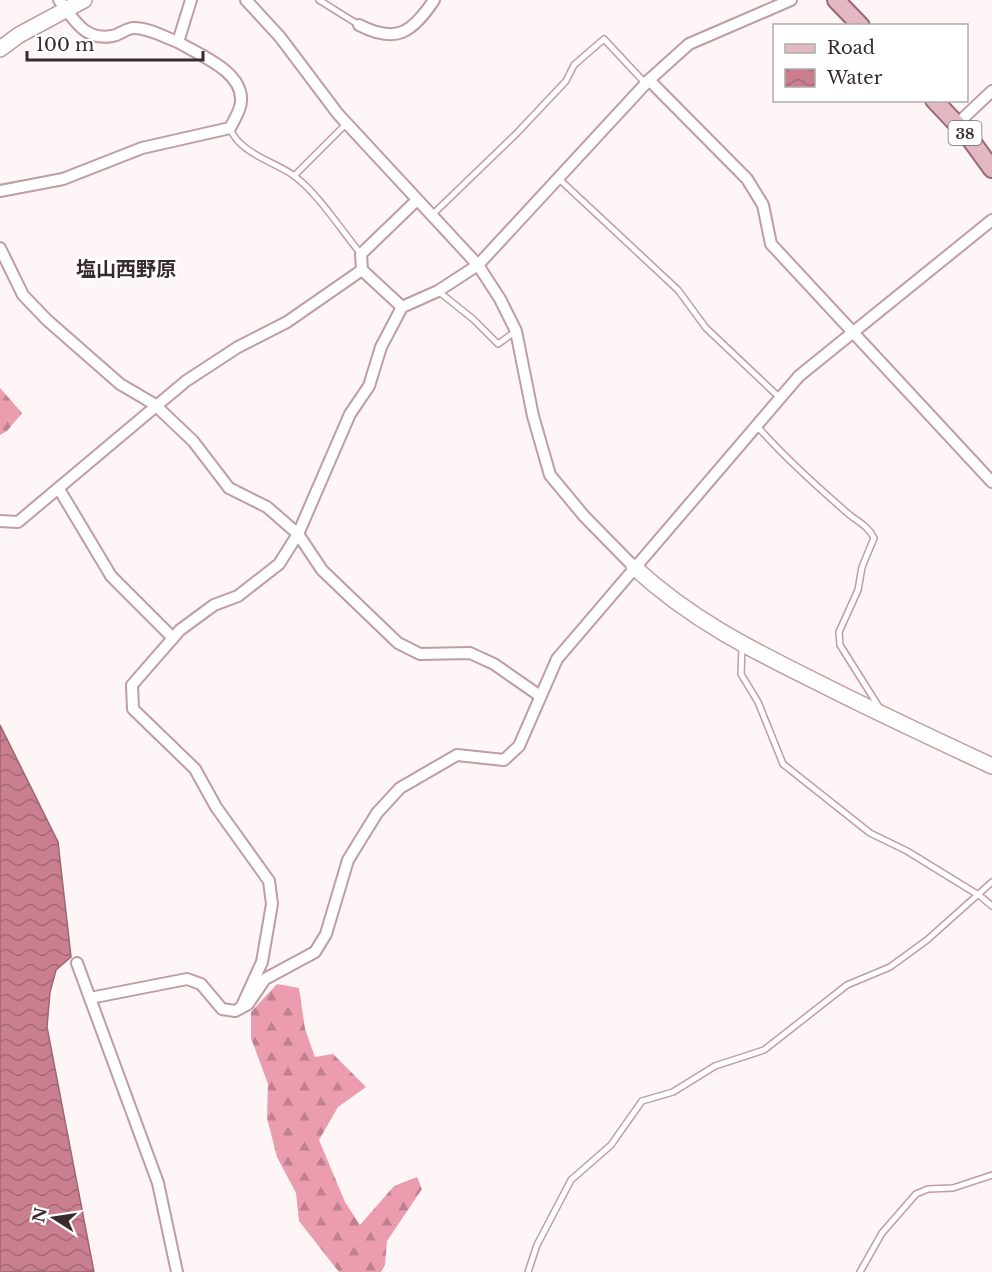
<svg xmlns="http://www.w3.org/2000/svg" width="992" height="1272" viewBox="0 0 992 1272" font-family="'Libre Baskerville','Noto Sans JP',serif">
<defs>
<pattern id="forest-firs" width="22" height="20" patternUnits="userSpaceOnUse" patternTransform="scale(1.5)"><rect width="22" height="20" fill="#eb9daf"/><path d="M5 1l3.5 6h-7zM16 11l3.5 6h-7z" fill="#bf808f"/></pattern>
<pattern id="water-waves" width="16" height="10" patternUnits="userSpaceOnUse" patternTransform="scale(1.5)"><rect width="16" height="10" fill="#ca7f90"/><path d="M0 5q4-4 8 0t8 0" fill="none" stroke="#a56876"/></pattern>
</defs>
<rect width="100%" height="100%" fill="#fdf5f6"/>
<g fill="url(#forest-firs)">
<polygon points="0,388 22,413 7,431 0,435"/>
<polygon points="277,984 299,988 305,1029 315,1057 333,1054 366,1087 338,1107 319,1140 345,1202 360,1225 394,1186 417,1177 422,1189 387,1241 385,1265 381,1272 339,1272 299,1221 296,1193 277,1157 267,1118 268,1084 251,1038 251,1012"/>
</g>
<polygon fill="url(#water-waves)" stroke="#9e6672" stroke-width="1.5" points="0,725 58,842 71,957 56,970 50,992 47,1027 94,1272 0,1272"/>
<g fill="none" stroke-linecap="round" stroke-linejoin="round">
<defs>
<g id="lane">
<polyline points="319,0 359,25"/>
<path d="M230,128C239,153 273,161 293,175C318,193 341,230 361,254"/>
<polyline points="294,176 346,124"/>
<polyline points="558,178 678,290 706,328 780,398"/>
<polyline points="431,216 516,134 566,81 574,65 604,39 646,84"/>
<polyline points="438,291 473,319 498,344 516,331"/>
<path d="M757,426C784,457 813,483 844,510C854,520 868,525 874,538L862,567L858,590L839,632L840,645L879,707"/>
<polyline points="742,647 741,674 758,702 783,764 870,833 907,851 980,896 992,906"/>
<polyline points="528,1272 537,1245 571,1180 611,1145 642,1101 673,1092 715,1066 764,1050 847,985 890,967 927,940 992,882"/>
<polyline points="860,1272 882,1233 916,1194 928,1189 953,1188 992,1175"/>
</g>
<g id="street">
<path d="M59,0C74,20 85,41 112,36C120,35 126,28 134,28C149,28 164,37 178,42"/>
<polyline points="246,0 280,37 338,114 478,265 500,299 516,331 533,416 550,475 584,516 634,567"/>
<path d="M359,25C396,44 412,33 434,0"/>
<polyline points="649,80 747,179 763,205 771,244 992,482"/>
<polyline points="957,124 992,91"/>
<path d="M0,191L63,179L142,148L230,128C234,120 241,110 241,101C243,71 199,55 178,42L191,0"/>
<polyline points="0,248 23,295 47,320 120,384 154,404 193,441 229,488 267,507 298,534 322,570 398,643 420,654 470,653 494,664 540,696"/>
<polyline points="402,307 362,270 361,254 417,200"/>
<polyline points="59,489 111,576 173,638"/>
<polyline points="0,521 18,522 186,381 238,347 287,322 362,270"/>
<polyline points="77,963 158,1183 177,1272"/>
<polyline points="90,998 187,979 201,984 222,1009 235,1011 248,1004 265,979 315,952 326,934 348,860 377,813 400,788 457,755 504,760 519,746 557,659 799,376 992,220"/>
<polyline points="241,1008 262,962 272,904 269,881 216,807 195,769 133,709 132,685 180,630 214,605 238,596 279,564 298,534 350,414 369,386 381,347 402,307 438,291 478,265 649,80 689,44 791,0"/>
</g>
<g id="secondary">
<polyline points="0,49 19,35 84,0"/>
<path d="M634,567C690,619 750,649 819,683C876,712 934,739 992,766"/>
</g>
<g id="primary">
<polyline points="836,0 861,26"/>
<polyline points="934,100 968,136 992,169"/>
</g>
</defs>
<use href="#lane" stroke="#c09ca3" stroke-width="8"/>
<use href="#street" stroke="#c09ca3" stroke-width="14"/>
<use href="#secondary" stroke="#c09ca3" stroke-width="18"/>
<use href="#primary" stroke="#9c6873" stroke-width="20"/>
<use href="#lane" stroke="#fff" stroke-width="5"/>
<use href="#street" stroke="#fff" stroke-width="10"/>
<use href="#secondary" stroke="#fff" stroke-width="15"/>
<use href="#primary" stroke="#e4b8c2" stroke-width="16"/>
</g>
<g text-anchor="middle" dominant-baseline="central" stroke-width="5" stroke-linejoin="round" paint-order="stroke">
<rect fill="#fff" stroke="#746a6c" stroke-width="1.5" x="948.5" y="121" width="33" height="24" rx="4.5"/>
<g font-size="15" font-weight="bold" fill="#392a2d">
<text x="965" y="133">38</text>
</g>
<g font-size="20" font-weight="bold" fill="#392a2d" stroke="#fff">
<text x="126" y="269">塩山西野原</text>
</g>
</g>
<rect x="773" y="24" width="195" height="78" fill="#ffffff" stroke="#b0aaab" stroke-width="1.5"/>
<rect x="785" y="44" width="30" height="9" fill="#e4b8c2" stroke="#b0aaab" stroke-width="1.5"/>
<text x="827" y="54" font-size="18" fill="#392a2d">Road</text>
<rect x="785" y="69" width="30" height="18" fill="url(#water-waves)" stroke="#b0aaab" stroke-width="1.5"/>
<text x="827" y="84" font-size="18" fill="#392a2d">Water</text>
<g transform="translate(54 1218) rotate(282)" stroke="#ffffff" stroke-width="4.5" paint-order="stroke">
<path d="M0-4.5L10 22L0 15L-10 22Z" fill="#392a2d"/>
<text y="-9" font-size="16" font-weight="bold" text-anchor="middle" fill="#392a2d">N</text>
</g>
<path d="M27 51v9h176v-9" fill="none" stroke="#392a2d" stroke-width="3"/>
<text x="36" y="51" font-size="18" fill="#392a2d" stroke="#ffffff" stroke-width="4.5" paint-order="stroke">100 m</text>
</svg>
